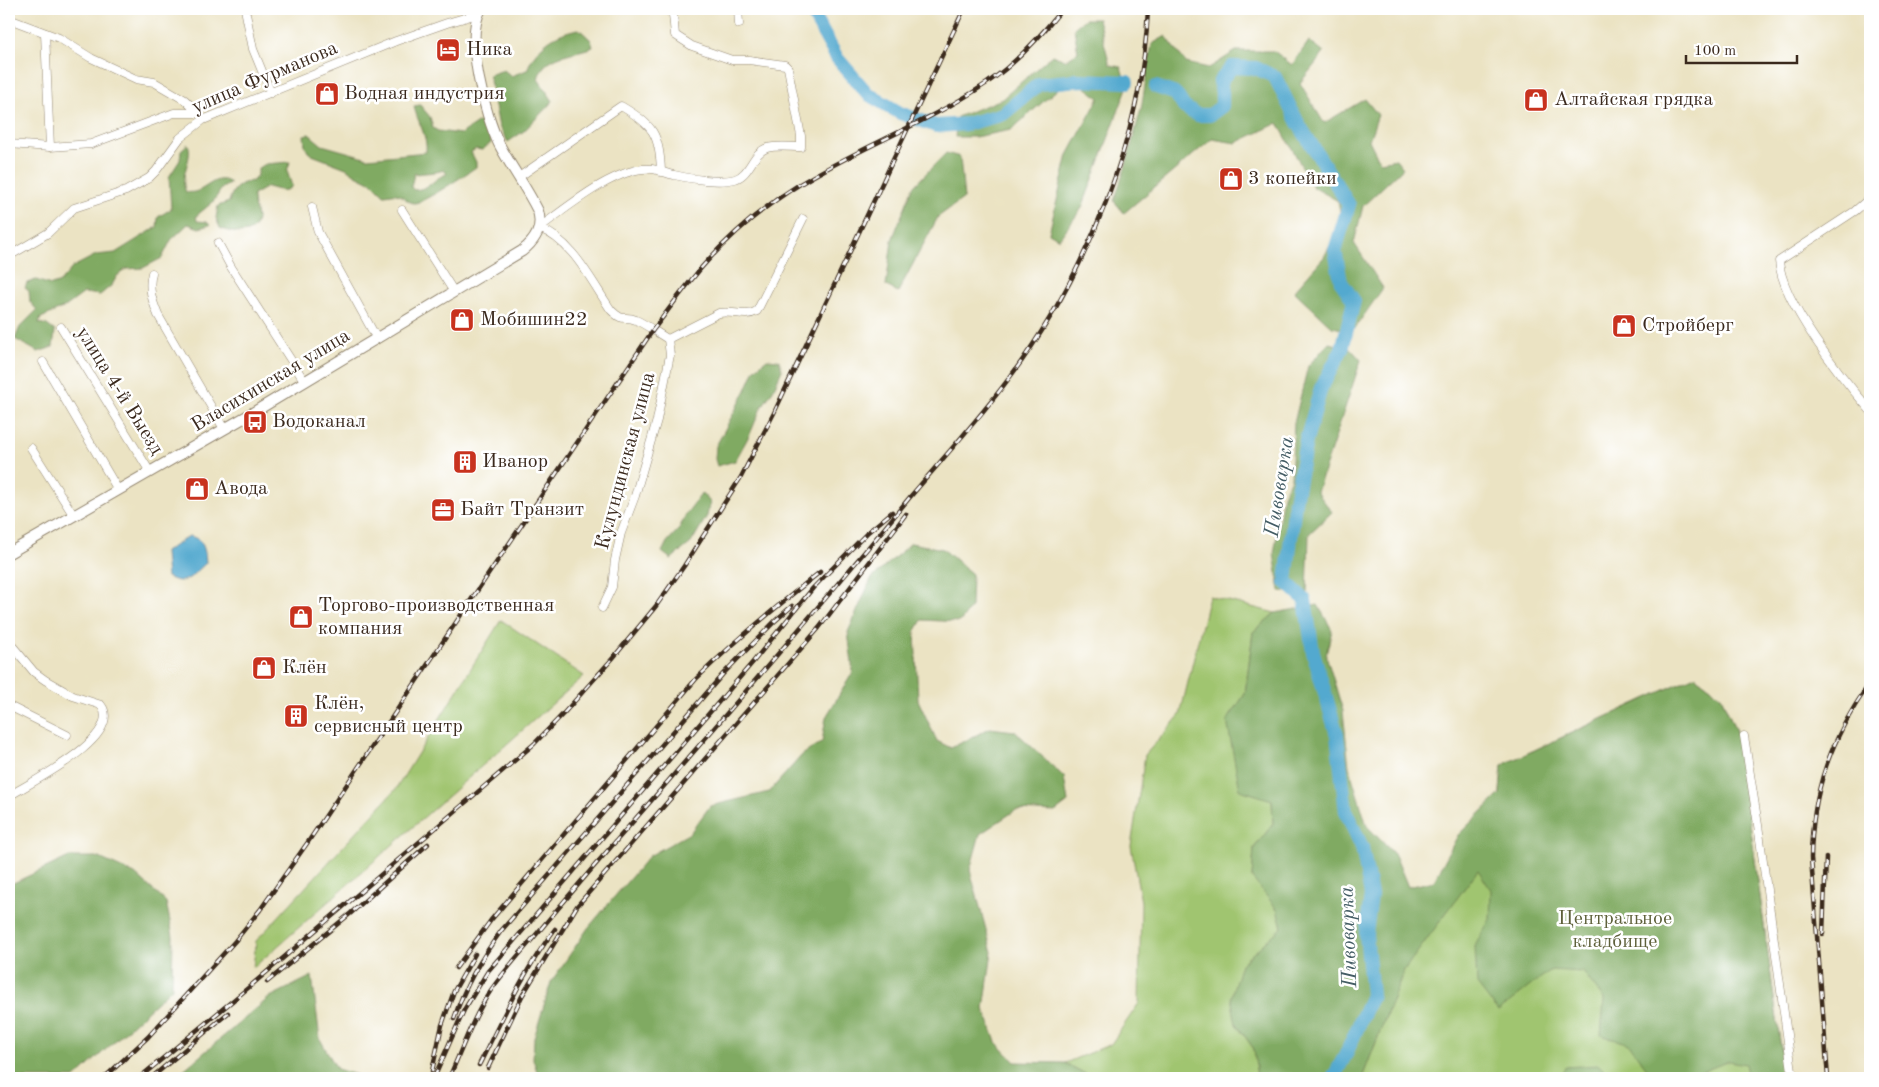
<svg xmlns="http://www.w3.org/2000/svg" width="1879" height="1087" viewBox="0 0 1879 1087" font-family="'Old Standard TT',serif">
<rect width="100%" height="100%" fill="#fff"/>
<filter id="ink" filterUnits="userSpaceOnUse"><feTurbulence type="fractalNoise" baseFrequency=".02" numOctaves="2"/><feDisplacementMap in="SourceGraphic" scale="10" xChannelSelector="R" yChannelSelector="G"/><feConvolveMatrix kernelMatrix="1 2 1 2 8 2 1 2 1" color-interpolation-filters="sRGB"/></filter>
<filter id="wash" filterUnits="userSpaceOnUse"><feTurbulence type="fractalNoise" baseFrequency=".0096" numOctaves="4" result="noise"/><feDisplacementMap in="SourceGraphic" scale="20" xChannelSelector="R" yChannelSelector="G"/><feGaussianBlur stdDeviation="1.12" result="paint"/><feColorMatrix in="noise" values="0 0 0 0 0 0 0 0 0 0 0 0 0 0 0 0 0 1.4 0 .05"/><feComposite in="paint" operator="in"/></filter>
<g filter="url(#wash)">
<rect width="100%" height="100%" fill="#ebe3c3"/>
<g fill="#a0c56f" stroke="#6e7846">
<polygon points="1209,596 1275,613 1253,632 1245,694 1227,721 1272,800 1273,824 1254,848 1252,878 1278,909 1282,928 1241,964 1236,1024 1254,1049 1257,1078 1093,1078 1065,1063 1111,1044 1139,1003 1141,902 1131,846 1145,755 1180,715"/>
<polygon points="501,620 584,676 253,968 256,941 396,789"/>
<polygon points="1695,676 1721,696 1738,736 1785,1078 1362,1078 1404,970 1496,844 1502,765"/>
</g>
<g fill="#80aa62" stroke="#5e6a40" fill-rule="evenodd">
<polygon points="1085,19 1098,19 1110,65 1121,67 1127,88 1082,208 1059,239 1049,233 1068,155 1099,98 1079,82 1060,87 1011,130 975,137 955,137 957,117 1002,99 1052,55 1065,60 1078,52 1074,28"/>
<path d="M579,29L591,40L593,47C573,55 544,53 538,79L553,101L524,131L508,142L499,127L489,75L504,70L511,76L527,70C536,46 554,33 579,29Z"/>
<polygon points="1166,36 1186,63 1209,68 1236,51 1274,51 1292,65 1309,41 1324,53 1300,83 1324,123 1365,99 1378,115 1369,140 1380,162 1396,159 1403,168 1363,206 1354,243 1383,288 1353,331 1332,327 1294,291 1324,257 1342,222 1338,201 1313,187 1278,123 1236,143 1212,139 1124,213 1114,201 1126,165 1141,109 1152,44"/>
<path d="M420,105L430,117L433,128L438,131L461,134L479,122H484L490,132L491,143L482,150L476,149L471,152L476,162V167C466,174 424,203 414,203C408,203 403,195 396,194C393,193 388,195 384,195L372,183L356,175L346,168L312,155L308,152L305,146L304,135L309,134L322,145L368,158L426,152C428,135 417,122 414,106ZM444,170L447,174C431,179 433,188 414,190L411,187L414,174L436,172Z"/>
<path d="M188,144C194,159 178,176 186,192C205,196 213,171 231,183L222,188L213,202L196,216L197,221L207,222L210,225L199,228L188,224L171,240L162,258L143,268L126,269L117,276L112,285L100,295L84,293L65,307L41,318L39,323L47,325L55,331L53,347L38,352L15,339L20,327L37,310L30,302L29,291L25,288L27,283L36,280L51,285L55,284L60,282L73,267L96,255L115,253L157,227L158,217L171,209L169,177L180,160L181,150Z"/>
<polygon points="946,153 960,157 964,198 938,217 898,292 886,286 892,240 913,187"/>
<path d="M290,162L287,171L292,186C285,194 277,189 267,187L253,195C252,203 257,211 257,219C255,239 231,233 220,228L216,218L218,206L229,202C232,189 240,182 253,181L258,174V168L266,164Z"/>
<polygon points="1329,343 1350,348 1361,360 1317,492 1332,512 1309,534 1307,595 1280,591 1274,554 1283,495 1291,478 1294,423 1308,366"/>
<polygon points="767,359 779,360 782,370 772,392 761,408 750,434 735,461 717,466 715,459 716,446 746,390 755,369"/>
<polygon points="702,493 710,502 707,516 691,543 671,559 662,552 667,542 679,529 686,514"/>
<polygon points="911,543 943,549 972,574 971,607 960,622 922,620 915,632 918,700 937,741 951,748 990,728 1015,731 1064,777 1068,802 1055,812 1016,810 980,834 970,870 992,952 984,1009 996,1042 1015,1062 1065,1063 1093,1078 539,1078 533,1059 534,1038 551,982 588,928 649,856 690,833 710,806 769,792 802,755 822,742 826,717 853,672 848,632 871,579"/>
<polygon points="1318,605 1332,630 1326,655 1343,711 1349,767 1367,826 1395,855 1408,887 1434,881 1458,835 1500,794 1502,765 1695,676 1721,696 1738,736 1785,1078 1748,1078 1745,1064 1729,1061 1686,1078 1650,1073 1629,1044 1601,1035 1604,999 1583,972 1551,970 1498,1011 1477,984 1475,946 1490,919 1491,890 1478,870 1404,970 1362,1078 1257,1078 1254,1049 1236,1024 1231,997 1241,964 1282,927 1277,909 1252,878 1254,848 1273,824 1272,800 1240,790 1227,721 1245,694 1253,632 1275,613"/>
<polygon points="69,857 97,857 135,874 166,902 173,936 172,988 75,1078 9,1078 9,885"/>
<polygon points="312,976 320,1039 337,1069 367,1078 174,1078 270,997"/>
<polygon points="1599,1065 1612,1078 1559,1078 1565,1067"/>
</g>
<path fill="#52a9cf" stroke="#466a76" d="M189,536C204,539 205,549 206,563C191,576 186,587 167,577L165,552Z"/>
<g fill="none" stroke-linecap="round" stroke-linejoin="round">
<g stroke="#52a9cf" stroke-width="14">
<polyline points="810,9 837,58 868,94 900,113 936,126 967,124 1003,114 1039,84 1078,80 1127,82"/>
<polyline points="1156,87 1176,94 1184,107 1197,115 1210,115 1222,106 1222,93 1220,81 1232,67 1256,68 1275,77 1298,123 1349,205 1335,250 1341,282 1354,301 1342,349 1321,388 1306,441 1295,502 1286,582 1305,600 1313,652 1337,735 1346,812 1362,847 1371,895 1366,934 1372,995 1346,1054 1333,1078"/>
</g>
</g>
</g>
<g filter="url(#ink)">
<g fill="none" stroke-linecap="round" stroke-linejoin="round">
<defs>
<g id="minor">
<polyline points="245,9 253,49 271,93"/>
<polyline points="738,9 739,24"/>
<polyline points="9,19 59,38 91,58 136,79 154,82 185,100 197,112"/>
<polyline points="45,33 50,147"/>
<polyline points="9,144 50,147 91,144 174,113 197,113"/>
<path d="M519,177L621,106C653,125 660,134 661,172"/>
<path d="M1870,198L1855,211L1779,261C1782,303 1842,378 1870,410"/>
<polyline points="312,207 318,232 377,339"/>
<polyline points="402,210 454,292"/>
<path d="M539,228C566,208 618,165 652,169C660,170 667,174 674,175C690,179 719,183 735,179C750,175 752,153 767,148C777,145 790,147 801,147V136L788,68L785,65L749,60H732L692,46L675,35L673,14L665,9"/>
<path d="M539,228C573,241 591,281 611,310C624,323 624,315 636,320C647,325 657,333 668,339"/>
<polyline points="218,243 231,267 305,382"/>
<polyline points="9,256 48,233 74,208 126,191 149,178 156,171 180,138 203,120 396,41 447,23 478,14"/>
<path d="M152,273C148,289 152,300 158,315L224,429"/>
<polyline points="61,327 150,472"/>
<path d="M668,339L719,313C732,310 745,318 757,311L803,219"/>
<polyline points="43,362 118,490"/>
<polyline points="31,448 74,516"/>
<polyline points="602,608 612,587 615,560 621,533 635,496 657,420 670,355 668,339"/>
<path d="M9,642L34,672L45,680L73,696L101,705C125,737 29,783 9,796"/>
<polyline points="9,706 67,735"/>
<polyline points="1744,736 1758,825 1793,1078"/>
</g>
<path id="tertiary" d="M9,553L254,412L522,251C536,240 543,228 538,211C526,187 511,167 499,144C485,115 464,37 481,9"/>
</defs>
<use href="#minor" stroke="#938670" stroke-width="9"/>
<use href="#tertiary" stroke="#938670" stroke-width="12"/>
<use href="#minor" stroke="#fff" stroke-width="8"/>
<use href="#tertiary" stroke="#fff" stroke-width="10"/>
<defs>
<g id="rail">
<polyline points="1823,934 1826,857"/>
<path d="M456,968L491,920L696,679C735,641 777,606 820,572"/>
<polyline points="267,982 351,913 428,844"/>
<path d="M454,1019C465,985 480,960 501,931L723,674L775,621L792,606"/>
<path d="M479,1065C502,1019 524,970 555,929"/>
<polyline points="488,1068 522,996 577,906 819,628 906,514"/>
<polyline points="432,1071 442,1025 454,991 475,954"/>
<path d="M104,1078L148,1037L235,941L260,910L308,842L653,330C669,309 685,287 702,267C730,235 763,207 800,184C860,147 928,123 987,83C1015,64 1041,36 1062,9"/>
<polyline points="139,1078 248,988 534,744 563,714 613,658 656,606 684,566 741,477 774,413 964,9"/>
<polyline points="151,1078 228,1013"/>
<polyline points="434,1078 464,1010 488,971 753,662 813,588 868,532 892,512"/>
<path d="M449,1078C462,1049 473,1017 491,990C507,967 527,946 545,924C584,877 624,832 664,786C747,690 830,595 910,497C944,457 979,419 1010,377C1086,276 1143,136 1148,9"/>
<path d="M1828,1078L1811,858C1812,790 1831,738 1870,683"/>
</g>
</defs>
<use href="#rail" stroke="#3b2a1e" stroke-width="4.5"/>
<use href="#rail" stroke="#fff" stroke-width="2.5" stroke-dasharray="8" stroke-linecap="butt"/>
</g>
</g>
<defs>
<symbol id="hotel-square" viewBox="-11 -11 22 22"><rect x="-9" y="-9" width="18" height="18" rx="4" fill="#c8321e" stroke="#fff"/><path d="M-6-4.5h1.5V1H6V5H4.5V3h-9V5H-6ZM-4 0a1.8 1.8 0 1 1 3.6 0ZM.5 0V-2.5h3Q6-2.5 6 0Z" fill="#fff"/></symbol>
<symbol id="shop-square" viewBox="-11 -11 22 22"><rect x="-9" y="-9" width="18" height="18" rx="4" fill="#c8321e" stroke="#fff"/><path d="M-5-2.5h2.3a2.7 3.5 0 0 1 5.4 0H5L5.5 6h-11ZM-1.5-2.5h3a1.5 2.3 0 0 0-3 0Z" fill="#fff"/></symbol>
<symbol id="bus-square" viewBox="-11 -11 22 22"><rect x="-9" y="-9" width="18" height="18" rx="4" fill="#c8321e" stroke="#fff"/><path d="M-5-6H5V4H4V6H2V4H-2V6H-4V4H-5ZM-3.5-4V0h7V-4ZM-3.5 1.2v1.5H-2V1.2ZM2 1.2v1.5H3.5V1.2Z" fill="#fff"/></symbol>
<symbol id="building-square" viewBox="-11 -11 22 22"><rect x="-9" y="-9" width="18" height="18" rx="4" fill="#c8321e" stroke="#fff"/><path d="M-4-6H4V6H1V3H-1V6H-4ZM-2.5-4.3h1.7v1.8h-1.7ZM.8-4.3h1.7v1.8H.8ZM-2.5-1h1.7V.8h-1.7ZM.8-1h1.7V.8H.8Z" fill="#fff"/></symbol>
<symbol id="office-square" viewBox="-11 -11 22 22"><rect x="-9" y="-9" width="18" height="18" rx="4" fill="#c8321e" stroke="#fff"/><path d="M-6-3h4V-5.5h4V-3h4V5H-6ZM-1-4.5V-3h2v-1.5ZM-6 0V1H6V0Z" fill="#fff"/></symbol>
</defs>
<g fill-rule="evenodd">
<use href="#hotel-square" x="434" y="36" width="28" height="28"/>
<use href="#shop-square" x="313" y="80" width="28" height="28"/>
<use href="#shop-square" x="1522" y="86" width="28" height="28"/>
<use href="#shop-square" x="1217" y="165" width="28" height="28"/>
<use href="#shop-square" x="448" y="306" width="28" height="28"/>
<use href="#shop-square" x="1610" y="312" width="28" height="28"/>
<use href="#bus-square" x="241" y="408" width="28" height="28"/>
<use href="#building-square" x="451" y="448" width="28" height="28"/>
<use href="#shop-square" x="183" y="475" width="28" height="28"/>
<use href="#office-square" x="429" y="496" width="28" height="28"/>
<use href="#shop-square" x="287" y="603" width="28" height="28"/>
<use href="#shop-square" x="250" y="654" width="28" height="28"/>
<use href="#building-square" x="282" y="702" width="28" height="28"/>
</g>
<g text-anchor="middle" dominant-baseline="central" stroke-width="5" stroke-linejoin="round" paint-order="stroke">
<g font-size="20" fill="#3b2a1e" stroke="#fff" text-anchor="start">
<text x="466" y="50">Ника</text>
<text x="344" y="94">Водная индустрия</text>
<text x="1554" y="100">Алтайская грядка</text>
<text x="1248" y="179">3 копейки</text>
<text x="480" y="320">Мобишин22</text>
<text x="1642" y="326">Стройберг</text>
<text x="272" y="422">Водоканал</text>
<text x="482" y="462">Иванор</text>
<text x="214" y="489">Авода</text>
<text x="460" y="510">Байт Транзит</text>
<text x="318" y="606">Торгово-производственная<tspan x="318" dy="23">компания</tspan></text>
<text x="282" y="668">Клён</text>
<text x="314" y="704">Клён,<tspan x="314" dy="23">сервисный центр</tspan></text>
</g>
<g font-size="20" fill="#3b2a1e" stroke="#fff">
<text transform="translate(265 78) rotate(-23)">улица Фурманова</text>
<text transform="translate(271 381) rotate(-31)">Власихинская улица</text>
<text transform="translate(119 391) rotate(58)">улица 4-й Выезд</text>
<text transform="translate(626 461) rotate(-75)">Кулундинская улица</text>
</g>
<g font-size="20" fill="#5e603a" stroke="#fff">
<text x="1615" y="919">Центральное<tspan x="1615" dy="23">кладбище</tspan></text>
</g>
<g font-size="21" font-style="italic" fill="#445d65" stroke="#fff">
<text transform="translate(1280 487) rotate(-81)">Пивоварка</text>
<text transform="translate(1349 937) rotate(-92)">Пивоварка</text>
</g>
</g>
<rect width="1879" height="1087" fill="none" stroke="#fff" stroke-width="30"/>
<path d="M1686 55v8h111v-8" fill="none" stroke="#3b2a1e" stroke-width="2.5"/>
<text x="1694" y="55" font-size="15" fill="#3b2a1e" stroke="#ffffff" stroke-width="4" paint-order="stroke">100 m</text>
</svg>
